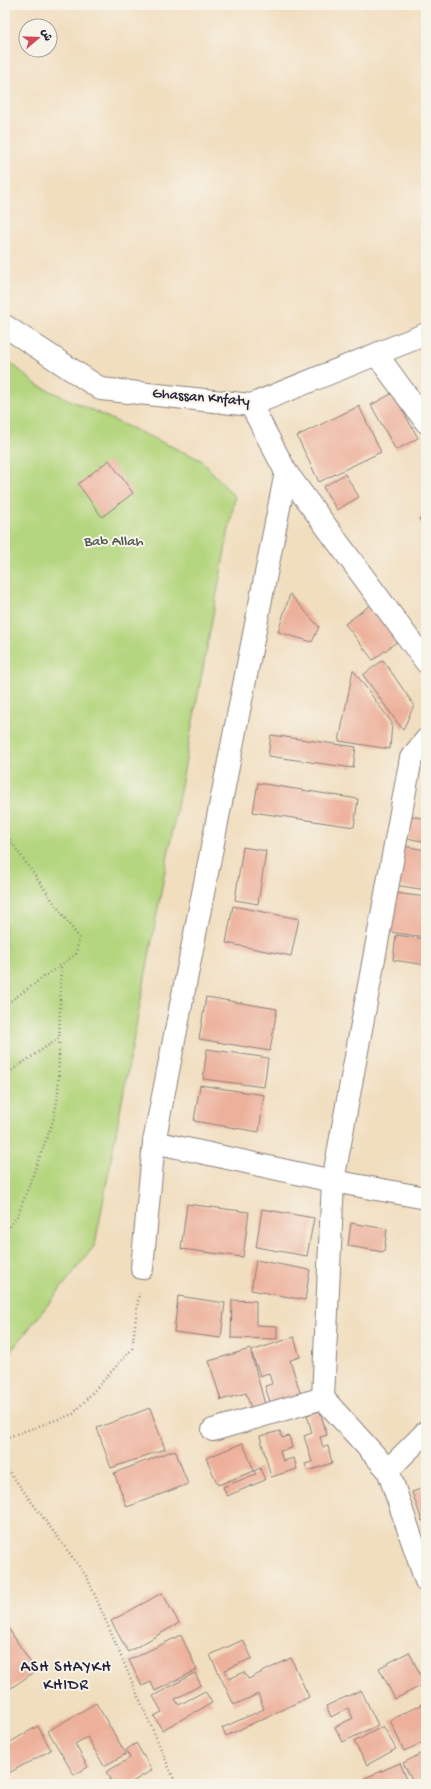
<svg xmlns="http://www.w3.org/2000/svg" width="431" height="1789" viewBox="0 0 431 1789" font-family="'Gochi Hand','Playpen Sans Arabic',sans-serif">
<rect width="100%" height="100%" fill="#f7f3e8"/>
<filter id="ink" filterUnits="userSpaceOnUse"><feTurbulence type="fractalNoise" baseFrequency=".025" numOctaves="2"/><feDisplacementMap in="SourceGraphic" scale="8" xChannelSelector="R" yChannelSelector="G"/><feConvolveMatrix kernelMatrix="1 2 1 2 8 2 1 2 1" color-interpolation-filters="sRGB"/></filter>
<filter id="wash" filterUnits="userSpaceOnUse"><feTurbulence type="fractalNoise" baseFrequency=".012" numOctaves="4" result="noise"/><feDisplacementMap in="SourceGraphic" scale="16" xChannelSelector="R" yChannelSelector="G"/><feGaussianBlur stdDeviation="0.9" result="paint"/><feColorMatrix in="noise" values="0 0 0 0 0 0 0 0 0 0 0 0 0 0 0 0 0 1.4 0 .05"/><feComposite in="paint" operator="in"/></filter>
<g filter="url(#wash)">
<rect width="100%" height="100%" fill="#f1debf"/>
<polygon fill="#b4d67e" stroke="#6b7c5c" points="5,358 37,385 201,460 235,497 95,1245 5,1359"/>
<g id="blocks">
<g fill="#edb19b">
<polygon points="393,393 418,438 396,450 371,405"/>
<polygon points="359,406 381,452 319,482 297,436"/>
<polygon points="109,460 133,493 102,517 78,484"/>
<polygon points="345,474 359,497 337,510 323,487"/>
<polygon points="426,514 426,529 419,519"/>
<polygon points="290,594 319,627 312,642 278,632"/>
<polygon points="374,602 402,638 373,660 345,624"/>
<polygon points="383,660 414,705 403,730 363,675"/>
<polygon points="353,670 392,723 390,749 339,741"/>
<polygon points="271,735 356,747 353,768 268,756"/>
<polygon points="258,783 358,799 354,827 253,812"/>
<polygon points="411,816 426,819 426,842 407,838"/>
<polygon points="403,846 426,850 426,890 395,885"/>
<polygon points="243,847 266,851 258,904 235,900"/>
<polygon points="395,893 426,897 426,937 390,932"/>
<polygon points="233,906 299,919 291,956 226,943"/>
<polygon points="396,935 426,939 426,965 393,960"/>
<polygon points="206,997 277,1009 270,1051 199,1039"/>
<polygon points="207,1049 268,1058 264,1087 203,1079"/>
<polygon points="200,1085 264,1095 259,1132 194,1121"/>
<polygon points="187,1204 249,1212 243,1257 181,1249"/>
<polygon points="262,1209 314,1218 307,1256 256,1247"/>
<polygon points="351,1223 387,1229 384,1252 348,1246"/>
<polygon points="256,1260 310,1270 305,1300 251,1290"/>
<polygon points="178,1296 225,1303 221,1338 174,1332"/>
<polygon points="232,1300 256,1301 256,1325 277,1326 277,1339 231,1338"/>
<polygon points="294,1337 300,1357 290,1360 301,1395 271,1405 265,1386 272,1384 269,1373 260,1376 251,1351"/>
<polygon points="250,1349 266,1408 252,1412 246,1393 221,1400 209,1361"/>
<polygon points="150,1408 165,1449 111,1468 97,1428"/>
<polygon points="320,1411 327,1435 320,1437 323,1447 328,1446 332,1463 308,1471 305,1464 312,1462 304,1436 312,1433 307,1415"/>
<polygon points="280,1431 282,1438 289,1436 292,1448 280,1451 283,1461 294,1458 297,1469 271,1477 260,1436"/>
<polygon points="243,1443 254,1471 260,1468 265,1480 227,1496 223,1487 256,1474 254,1471 218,1485 206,1458"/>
<polygon points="175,1450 188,1484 127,1507 114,1473"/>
<polygon points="426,1487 426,1519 422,1521 412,1492"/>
<polygon points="162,1593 179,1623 128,1652 111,1621"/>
<polygon points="5,1623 36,1671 5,1692"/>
<polygon points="181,1635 197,1670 155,1691 151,1682 142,1686 129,1660"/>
<polygon points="243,1640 252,1658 225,1670 229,1679 244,1672 248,1679 291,1658 309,1697 226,1736 222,1728 264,1709 258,1694 234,1705 210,1655"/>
<polygon points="409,1652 425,1684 395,1699 379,1668"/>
<polygon points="195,1673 201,1685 175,1699 179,1705 205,1691 212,1703 162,1730 154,1716 162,1712 153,1696"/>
<polygon points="361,1690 378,1725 343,1742 335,1727 353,1718 348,1708 331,1717 326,1706"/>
<polygon points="96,1703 126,1754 104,1766 87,1737 75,1744 88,1767 74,1775 48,1731"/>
<polygon points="424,1703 426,1707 426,1741 404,1751 390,1720"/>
<polygon points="38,1726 51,1750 5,1775 5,1745"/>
<polygon points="383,1726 396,1749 367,1765 354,1742"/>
<polygon points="136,1743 152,1770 129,1784 103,1784 111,1779 106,1772 130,1758 126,1750"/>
<polygon points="426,1751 426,1784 414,1784 403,1763"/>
<polygon points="400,1763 409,1784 366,1784 363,1779"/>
</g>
</g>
</g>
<g filter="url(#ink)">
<use href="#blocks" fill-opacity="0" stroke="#8a807d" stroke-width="1"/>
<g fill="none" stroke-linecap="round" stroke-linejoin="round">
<defs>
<g id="street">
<polyline points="377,355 426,422"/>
<polyline points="286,472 426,662"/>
<polyline points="154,1142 333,1181 426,1198"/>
<polyline points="142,1268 154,1142 286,472 251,405"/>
<polyline points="323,1398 333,1181 411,758 426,740"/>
<polyline points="213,1430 323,1398 388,1470"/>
<polyline points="426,1432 388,1470 426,1581"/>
</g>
<polyline id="secondary" points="5,326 101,389 251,405 426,334"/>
</defs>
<use href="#street" stroke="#8a807d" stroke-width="24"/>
<use href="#secondary" stroke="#8a807d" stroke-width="24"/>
<g stroke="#8a807d" stroke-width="2.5" stroke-dasharray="1 3" stroke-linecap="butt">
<polyline points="5,833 79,938 76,954 5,1005"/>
<polyline points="5,1075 59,1038"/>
<polyline points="5,1233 18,1215 53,1121 58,1096 61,965"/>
<polyline points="5,1438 73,1414 132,1349 139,1293"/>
<polyline points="5,1466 87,1577 176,1784"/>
</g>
<use href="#street" stroke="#fff" stroke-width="22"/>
<use href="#secondary" stroke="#fff" stroke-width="22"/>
</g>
</g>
<g text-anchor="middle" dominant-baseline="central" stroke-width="4" stroke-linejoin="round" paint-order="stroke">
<g font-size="15" fill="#22223b" stroke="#f7f3e8">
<text transform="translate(201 398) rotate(5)">Ghassan Knfaty</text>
</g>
<g font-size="15" fill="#4e584f" stroke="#f7f3e8">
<text x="114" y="542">Bab Allah</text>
</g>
<g font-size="16" letter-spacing="1" fill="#22223b" stroke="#f7f3e8">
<text x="66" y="1668">ASH SHAYKH<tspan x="66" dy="18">KHIDR</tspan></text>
</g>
</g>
<rect width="431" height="1789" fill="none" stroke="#f7f3e8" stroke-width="20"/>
<g transform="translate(38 38) rotate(71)"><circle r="19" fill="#f7f3e8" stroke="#a29fa3"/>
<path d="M0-3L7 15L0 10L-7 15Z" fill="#d1495b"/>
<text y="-6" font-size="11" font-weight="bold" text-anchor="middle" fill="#22223b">ش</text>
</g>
</svg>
